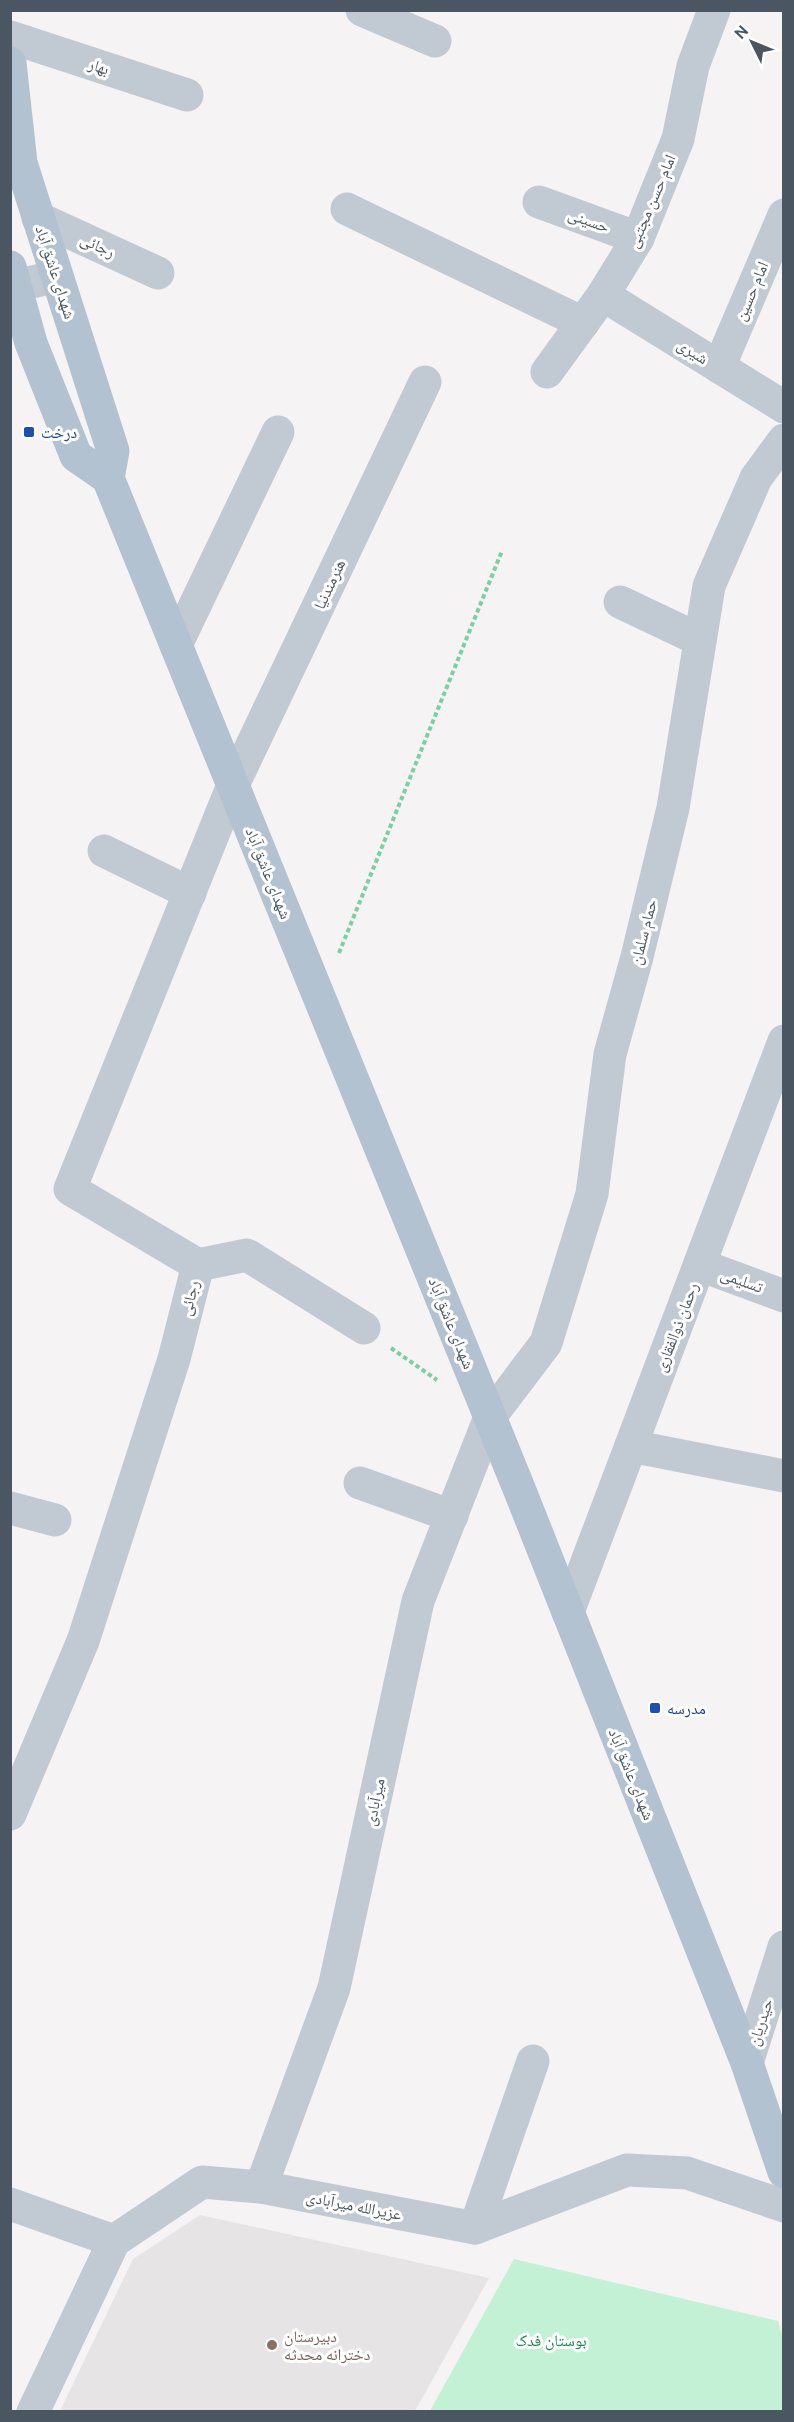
<svg xmlns="http://www.w3.org/2000/svg" width="794" height="2422" viewBox="0 0 794 2422" font-family="Ubuntu,'Noto Naskh Arabic',sans-serif">
<rect width="100%" height="100%" fill="#f5f3f3"/>
<polygon fill="#e6e4e5" points="200,2215 489,2278 415,2411 60,2411 133,2259"/>
<polygon fill="#c3f1d5" points="514,2259 778,2321 783,2338 783,2411 430,2411"/>
<g fill="none" stroke-linecap="round" stroke-linejoin="round">
<g stroke="#7ad0a6" stroke-width="4" stroke-dasharray="4.5 3" stroke-linecap="butt">
<polyline points="339,953 502,551"/>
<polyline points="391,1348 437,1380"/>
</g>
<g stroke="#c1cad2" stroke-width="33">
<polyline points="362,10 435,41"/>
<polyline points="10,37 187,95"/>
<polyline points="539,202 638,238"/>
<polyline points="347,209 583,323"/>
<polyline points="38,218 158,273"/>
<polyline points="10,291 16,286 57,276"/>
<polyline points="603,295 784,407"/>
<polyline points="719,367 784,215"/>
<polyline points="547,372 603,295 638,238 678,139 693,66 714,10"/>
<polyline points="620,602 700,640"/>
<polyline points="176,645 278,432"/>
<polyline points="104,851 190,893"/>
<polyline points="198,1265 247,1255 364,1328"/>
<polyline points="700,1265 784,1296"/>
<polyline points="631,1446 784,1476"/>
<polyline points="360,1483 452,1516"/>
<polyline points="10,1508 55,1520"/>
<polyline points="568,1612 784,1041"/>
<polyline points="10,1814 83,1641 174,1359 198,1265 70,1189 233,785 425,382"/>
<polyline points="747,2063 784,1947"/>
<polyline points="261,2187 334,1988 418,1601 490,1417 546,1343 592,1194 610,1054 637,957 673,808 709,586 756,478 784,440"/>
<polyline points="10,2204 114,2241"/>
<polyline points="475,2228 533,2061"/>
<polyline points="33,2412 114,2241 202,2182 261,2187 475,2228 627,2170 687,2173 784,2206"/>
</g>
<g stroke="#b3c2d1" stroke-width="33">
<polyline points="10,63 21,163 113,451 108,478"/>
<polyline points="10,267 31,343 76,456 108,478 518,1486 747,2063 784,2172"/>
</g>
</g>
<g fill="#1a4fb4" stroke="#fff" stroke-width="2">
<rect x="23" y="426" width="12" height="12" rx="3"/>
<rect x="649" y="1702" width="12" height="12" rx="3"/>
</g>
<circle fill="#8d6e63" stroke="#fff" stroke-width="2" cx="272" cy="2345" r="6"/>
<g text-anchor="middle" dominant-baseline="central" stroke-width="6" stroke-linejoin="round" paint-order="stroke">
<g font-size="16" fill="#4a5661" stroke="#fff">
<text transform="translate(99 66) rotate(18)">بهار</text>
<text transform="translate(651 201) rotate(-67)">امام حسن مجتبی</text>
<text transform="translate(589 220) rotate(20)">حسینی</text>
<text transform="translate(98 245) rotate(25)">رجائی</text>
<text transform="translate(56 272) rotate(72)">شهدای عاشق آباد</text>
<text transform="translate(751 291) rotate(-67)">امام حسین</text>
<text transform="translate(693 351) rotate(32)">شیری</text>
<text transform="translate(329 584) rotate(-65)">هنرمندنیا</text>
<text transform="translate(269 873) rotate(68)">شهدای عاشق آباد</text>
<text transform="translate(643 932) rotate(-76)">حمام سلمان</text>
<text transform="translate(742 1280) rotate(20)">تسلیمی</text>
<text transform="translate(189 1298) rotate(-76)">رجائی</text>
<text transform="translate(452 1323) rotate(68)">شهدای عاشق آباد</text>
<text transform="translate(676 1327) rotate(-69)">رحمان ذوالفقاری</text>
<text transform="translate(632 1774) rotate(68)">شهدای عاشق آباد</text>
<text transform="translate(374 1802) rotate(-78)">میرآبادی</text>
<text transform="translate(760 2022) rotate(-72)">حیدریان</text>
<text transform="translate(354 2205) rotate(11)">عزیرالله میرآبادی</text>
</g>
<g font-size="16" fill="#164399" stroke="#fff" text-anchor="start">
<text x="41" y="432">درخت</text>
<text x="667" y="1708">مدرسه</text>
</g>
<g font-size="16" fill="#785e54" stroke="#fff" text-anchor="start">
<text x="284" y="2336">دبیرستان<tspan x="284" dy="18">دخترانه محدثه</tspan></text>
</g>
<g font-size="16" fill="#17864f" stroke="#fff">
<text x="551" y="2340">بوستان فدک</text>
</g>
</g>
<rect width="794" height="2422" fill="none" stroke="#4a5661" stroke-width="24"/>
<g transform="translate(752 42) rotate(313)" stroke="#ffffff" stroke-width="4.5" paint-order="stroke">
<path d="M0-4.5L10 22L0 15L-10 22Z" fill="#4a5661"/>
<text y="-9" font-size="16" font-weight="bold" text-anchor="middle" fill="#4a5661">N</text>
</g>
</svg>
